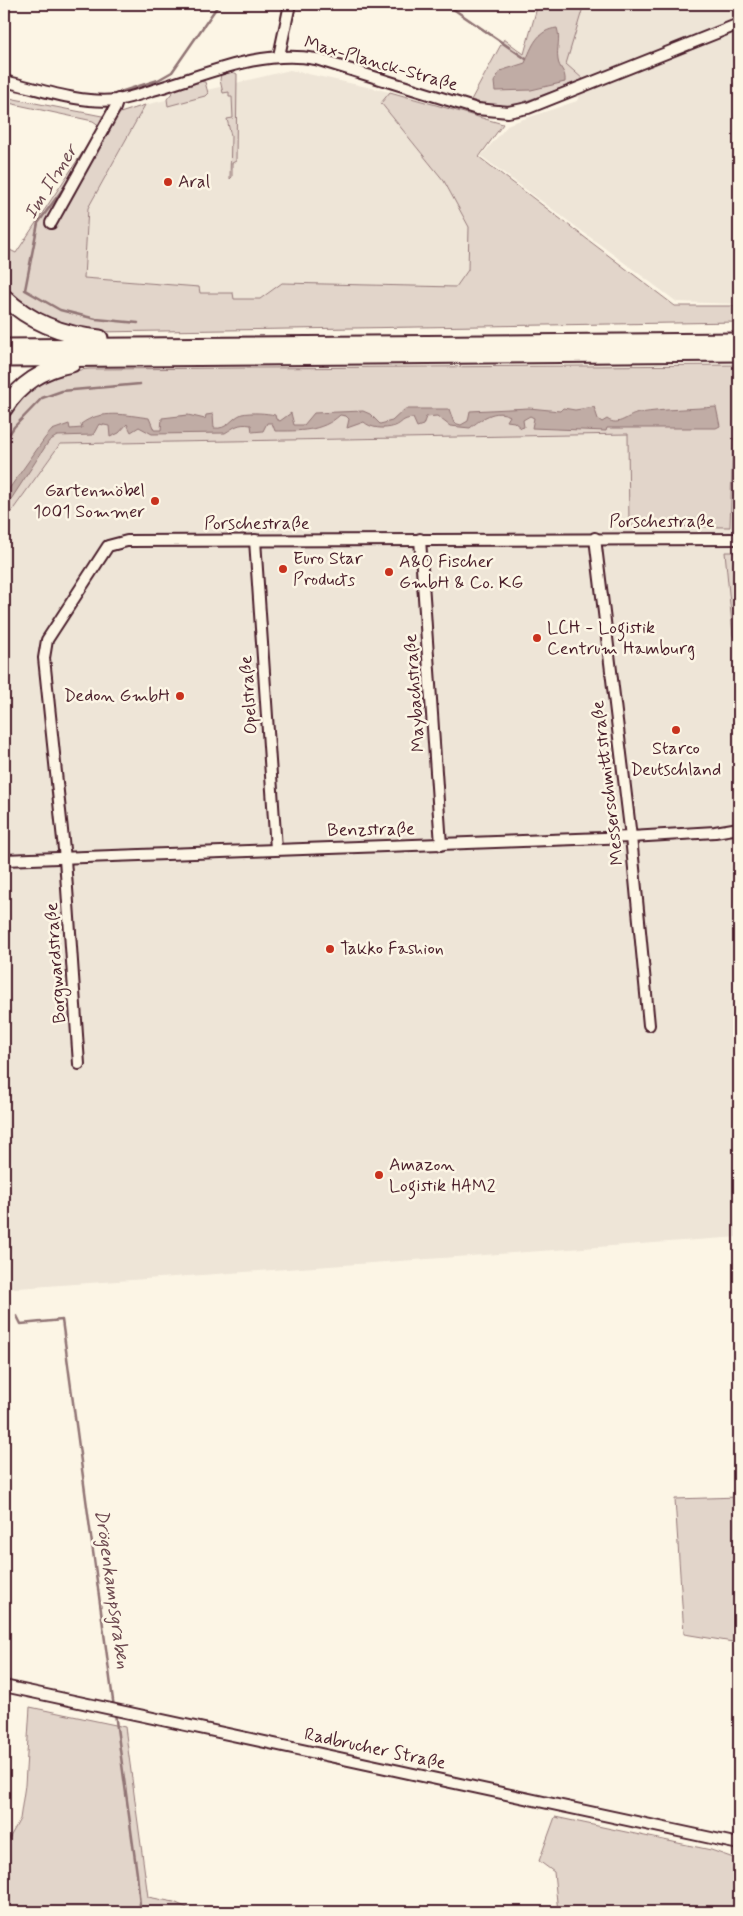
<svg xmlns="http://www.w3.org/2000/svg" width="743" height="1916" viewBox="0 0 743 1916" font-family="Mynerve,sans-serif">
<rect width="100%" height="100%" fill="#fcf5e5"/>
<filter id="ink" filterUnits="userSpaceOnUse"><feTurbulence type="fractalNoise" baseFrequency=".02" numOctaves="2"/><feDisplacementMap in="SourceGraphic" scale="10" xChannelSelector="R" yChannelSelector="G"/><feConvolveMatrix kernelMatrix="1 2 1 2 8 2 1 2 1" color-interpolation-filters="sRGB"/></filter>
<g filter="url(#ink)">
<g fill="#eee5d7">
<polygon points="584,4 739,4 739,304 677,302 481,156 509,124 577,101 584,80 565,64"/>
<polygon points="290,70 390,92 381,103 444,181 469,227 468,270 456,287 282,283 260,299 233,299 233,293 199,293 199,287 84,278 88,208 145,105"/>
<polygon points="629,434 629,526 730,527 733,439 739,439 739,1237 4,1289 4,522 60,444"/>
</g>
<g fill="#e2d5ca" stroke="#967a7a">
<polygon points="538,4 584,4 566,64 584,80 515,105 491,106 471,100 504,39 524,54"/>
<polygon points="231,71 237,74 236,161 232,163 232,177 230,179 231,136 227,119 233,118 232,97 229,97 229,92 223,93 220,80 221,74"/>
<polygon points="199,81 205,82 208,93 205,96 168,106 167,99 176,88"/>
<polygon points="390,92 503,124 479,157 675,306 739,306 739,322 97,332 40,319 4,293 4,247 16,253 100,126 93,121 4,102 4,97 102,116 117,114 145,105 88,208 84,278 199,287 200,293 233,293 234,299 260,299 282,283 456,287 468,270 469,227 444,181 381,103"/>
<polygon points="739,365 739,439 733,439 730,527 629,526 628,434 60,444 4,522 4,420 18,399 36,384 62,372 89,369"/>
<polygon points="725,552 739,552 739,649 733,635"/>
<polygon points="739,1497 739,1643 684,1634 675,1499"/>
<polygon points="30,1707 125,1727 148,1897 174,1902 196,1912 4,1912 4,1848 20,1819 25,1785"/>
<polygon points="555,1817 711,1850 739,1860 739,1912 558,1912 554,1872 539,1861"/>
</g>
<g fill="#c0aca5" stroke="#917474">
<path d="M557,28C561,40 556,48 558,60C559,69 566,70 565,82L531,90L495,91L494,82L500,71L525,63C532,46 537,30 557,28Z"/>
<path d="M594,407L598,419L602,422L607,419C619,428 628,414 640,413C665,409 691,409 716,407L720,426L716,428H607L606,431L532,428L534,418L530,416L523,420L524,427L521,428L514,422L507,421L510,416C495,408 481,419 470,428L450,426L437,416L426,417L423,425L417,427L413,418C401,419 403,423 395,426C384,430 370,428 364,422L347,428L349,419L346,416L340,415C322,432 299,431 275,431L272,423H267L263,431L252,432L251,425C238,423 235,427 225,433L152,434L139,427L131,432L127,424L119,433L110,437L109,426L99,424L93,435L57,436L49,441L4,510V496L45,438L52,430L69,424L70,429L82,428L81,424C101,409 126,415 149,418L154,430H161L162,418L188,415L205,419L206,415L213,414L214,428C228,430 231,418 242,414C251,412 267,413 275,415L276,419L280,421L291,413L294,425H304L314,413L363,411L370,414L380,424L392,421L405,409H449L454,423L461,425L468,421L470,411L529,408L560,411L563,408L575,410Z"/>
</g>
<g fill="none" stroke-linecap="round" stroke-linejoin="round">
<g stroke="#917474" stroke-width="2.5">
<polyline points="446,4 526,59"/>
<polyline points="120,92 158,80 172,72 219,4"/>
<polyline points="68,182 38,223 25,290 60,310 96,319 138,323"/>
<polyline points="4,442 14,427 42,398 62,391 140,384"/>
<polyline points="17,1316 21,1324 62,1320 114,1708"/>
<polyline points="115,1713 137,1874 140,1905 138,1912"/>
</g>
<defs>
<g id="minor">
<polyline points="279,56 290,4"/>
<path d="M4,81C40,89 79,104 116,100C131,98 146,92 160,88C210,73 263,49 316,59L477,109L508,112L528,108L739,24"/>
<polyline points="51,223 115,108 118,99"/>
<polyline points="595,538 631,837 649,1025"/>
<polyline points="420,539 441,845"/>
<polyline points="255,540 276,849"/>
<polyline points="4,860 631,837 715,832 739,828"/>
<polyline points="79,1064 65,859 44,658 47,640 108,546 127,541 739,539"/>
<polyline points="4,1686 739,1844"/>
</g>
<g id="highway">
<path d="M4,297C30,322 63,335 100,338"/>
<polyline points="4,347 739,341"/>
<polyline points="4,359 739,353"/>
<path d="M4,409C19,385 43,369 72,364"/>
</g>
</defs>
<use href="#minor" stroke="#4a1f2b" stroke-width="14"/>
<use href="#highway" stroke="#4a1f2b" stroke-width="19"/>
<use href="#minor" stroke="#fcf5e5" stroke-width="10"/>
<use href="#highway" stroke="#fcf5e5" stroke-width="15"/>
</g>
</g>
<g fill="#c8321e" stroke="#fcf5e5" stroke-width="2">
<circle cx="168" cy="182" r="5"/>
<circle cx="155" cy="501" r="5"/>
<circle cx="283" cy="569" r="5"/>
<circle cx="389" cy="572" r="5"/>
<circle cx="537" cy="638" r="5"/>
<circle cx="180" cy="696" r="5"/>
<circle cx="676" cy="730" r="5"/>
<circle cx="330" cy="949" r="5"/>
<circle cx="379" cy="1175" r="5"/>
</g>
<g text-anchor="middle" dominant-baseline="central" stroke-width="5" stroke-linejoin="round" paint-order="stroke">
<g font-size="18" fill="#4a1f2b" stroke="#fcf5e5">
<text transform="translate(381 64) rotate(16)">Max-Planck-Straße</text>
<text x="662" y="522">Porschestraße</text>
<text x="257" y="524">Porschestraße</text>
<text transform="translate(415 693) rotate(-94)">Maybachstraße</text>
<text transform="translate(249 695) rotate(-94)">Opelstraße</text>
<text transform="translate(608 783) rotate(-97)">Messerschmittstraße</text>
<text transform="translate(371 830) rotate(-1)">Benzstraße</text>
<text transform="translate(56 963) rotate(-94)">Borgwardstraße</text>
<text transform="translate(375 1749) rotate(12)">Radbrucher Straße</text>
</g>
<g font-size="18" fill="#4a1f2b" stroke="#fcf5e5" text-anchor="start">
<text x="178" y="182">Aral</text>
<text x="145" y="491" text-anchor="end">Gartenmöbel<tspan x="145" dy="21">1001 Sommer</tspan></text>
<text x="293" y="559">Euro Star<tspan x="293" dy="21">Products</tspan></text>
<text x="399" y="562">A&amp;O Fischer<tspan x="399" dy="21">GmbH &amp; Co. KG</tspan></text>
<text x="547" y="628">LCH - Logistik<tspan x="547" dy="21">Centrum Hamburg</tspan></text>
<text x="170" y="696" text-anchor="end">Dedon GmbH</text>
<text x="676" y="749" text-anchor="middle">Starco<tspan x="676" dy="21">Deutschland</tspan></text>
<text x="340" y="949">Takko Fashion</text>
<text x="389" y="1165">Amazon<tspan x="389" dy="21">Logistik HAM2</tspan></text>
</g>
<g font-size="19" font-style="italic" fill="#6d4950" stroke="#fcf5e5">
<text transform="translate(51 182) rotate(-58)">Im Ilmer</text>
<text transform="translate(112 1589) rotate(82)">Drögenkampsgraben</text>
</g>
</g>
<rect width="743" height="1916" fill="none" stroke="#fcf5e5" stroke-width="20"/>
<rect x="10" y="10" width="723" height="1896" fill="none" stroke="#4a1f2b" stroke-width="2" filter="url(#ink)"/>
</svg>
